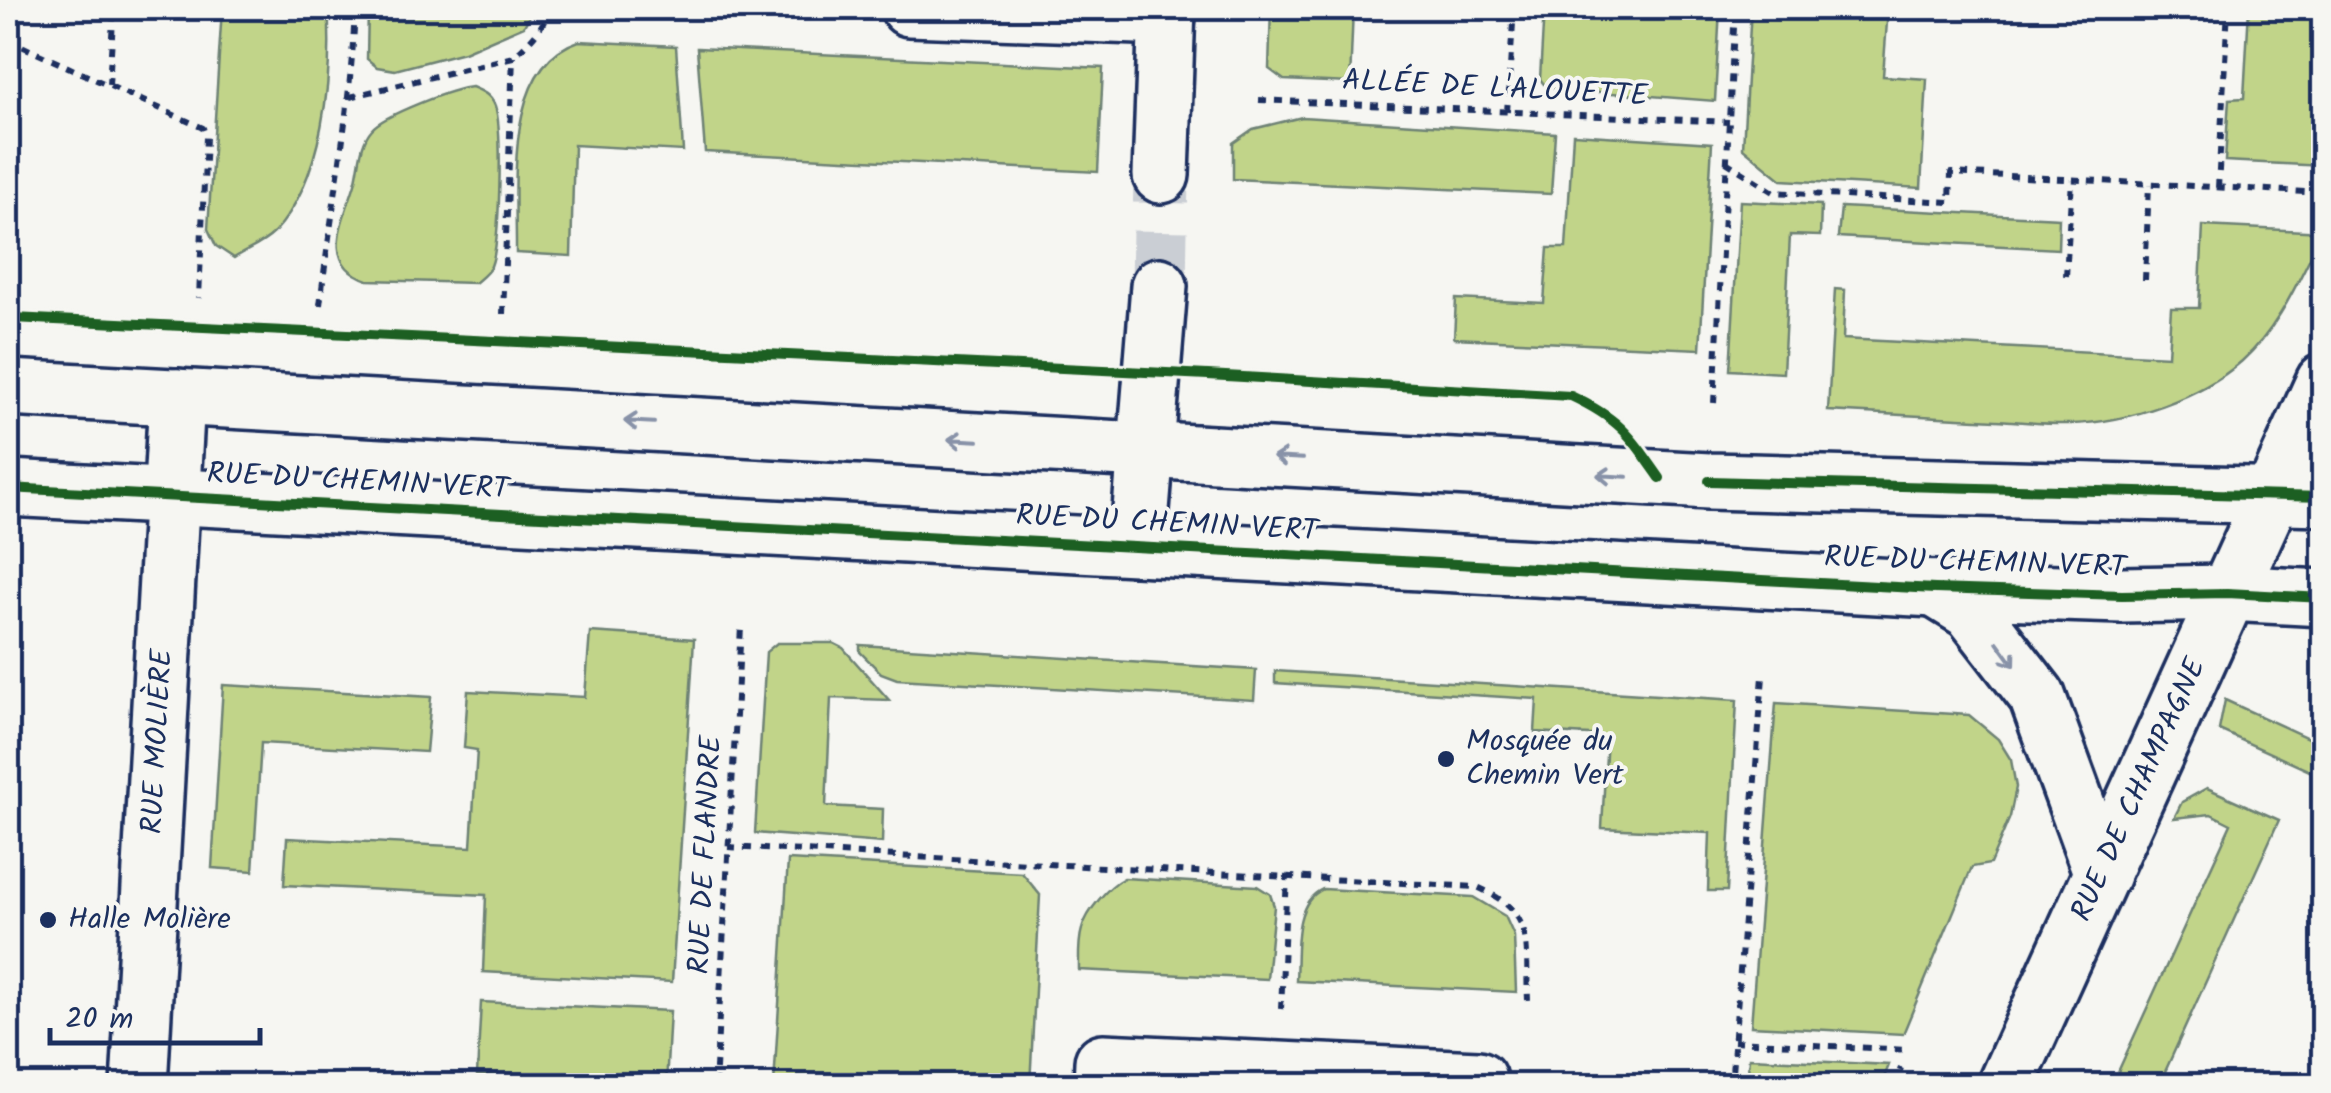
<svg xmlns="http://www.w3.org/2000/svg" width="2331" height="1093" viewBox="0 0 2331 1093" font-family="Kalam,sans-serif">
<rect width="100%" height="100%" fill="#f6f6f2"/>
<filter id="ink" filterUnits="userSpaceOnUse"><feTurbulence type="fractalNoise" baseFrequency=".01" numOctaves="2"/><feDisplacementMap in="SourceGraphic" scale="20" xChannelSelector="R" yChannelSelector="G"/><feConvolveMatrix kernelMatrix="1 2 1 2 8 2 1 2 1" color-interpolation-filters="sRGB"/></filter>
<g filter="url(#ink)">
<g fill="#c1d489" stroke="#6e8274" stroke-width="2.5">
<path d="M222,8H328C333,77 323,180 274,233C263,244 247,250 234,258L216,246L208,229Z"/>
<polygon points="368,8 534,8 524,26 464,52 395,70 377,67 367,59"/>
<polygon points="1271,8 1353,8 1350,83 1284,80 1269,69"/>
<polygon points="1544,8 1720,8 1715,101 1547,88 1540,79"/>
<polygon points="1751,8 1888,8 1883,76 1927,79 1921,188 1782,180 1743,148"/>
<polygon points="2249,8 2323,8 2323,166 2225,161 2229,99 2244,98"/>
<path d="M579,41L676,46L683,151L574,145L571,256L516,253C517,189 502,66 579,41Z"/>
<polygon points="697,48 1103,68 1098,172 705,152"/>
<path d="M472,87C482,91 491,95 495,106C503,129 500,244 491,266C488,273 482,277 475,283L368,280C316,263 347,215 356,180C360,164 360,142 372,129C384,115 454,88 472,87Z"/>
<polygon points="1302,117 1555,133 1551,194 1233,179 1233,143 1253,129"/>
<polygon points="1573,134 1712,143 1700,349 1454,338 1456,299 1544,303 1548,248 1566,248"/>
<polygon points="1740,201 1821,205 1820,236 1790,235 1783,373 1730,370"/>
<polygon points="1841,207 2059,218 2058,249 1838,237"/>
<path d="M2203,226L2323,232C2300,276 2280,327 2242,361C2200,398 2129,422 2072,424C2047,425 2021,421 1996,420C1940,417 1884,414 1828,411L1835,289L1845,290L1843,339L2168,356L2171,308H2199Z"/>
<polygon points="590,632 694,639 672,982 483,972 486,895 284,885 287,838 471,847 477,750 464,748 468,691 585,697"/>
<polygon points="777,643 833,643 843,648 889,700 831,698 826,806 883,809 882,843 755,833 766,652"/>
<polygon points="860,645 1256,670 1254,700 897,679 881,673 860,652"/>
<polygon points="1275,671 1737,700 1727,891 1708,891 1710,833 1602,828 1607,736 1535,732 1537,699 1275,683"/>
<polygon points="223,685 431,697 426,752 261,743 253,871 212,868"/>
<polygon points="2225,700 2323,745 2323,777 2219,730"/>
<polygon points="1776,703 1969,715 1998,739 2011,760 2016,787 2010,817 1990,864 1972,867 1903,1034 1751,1026"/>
<polygon points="2207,788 2279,820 2159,1085 2112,1085 2231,824 2211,814 2174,818 2182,802"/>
<polygon points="788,860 1022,873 1040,895 1030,1085 774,1085"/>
<path d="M1124,878L1257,886L1270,894L1274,906L1267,979L1079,970C1079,957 1078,942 1082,929C1087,911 1108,886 1124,878Z"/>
<path d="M1323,889L1473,897L1505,916L1514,936L1516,992L1296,981C1298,951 1292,903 1323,889Z"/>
<polygon points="481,1002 670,1011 666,1085 546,1085 545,1079 477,1075"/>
<polygon points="1749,1058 1889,1065 1881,1085 1747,1085"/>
</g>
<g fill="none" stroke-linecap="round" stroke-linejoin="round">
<polyline stroke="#caced4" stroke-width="55" stroke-dasharray="55 28" stroke-linecap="butt" points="1159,286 1161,175"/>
<defs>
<g id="minor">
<polyline points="909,8 1167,17"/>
<polyline points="1161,175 1167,8"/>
<polyline points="8,388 1709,481 2324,497"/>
<polyline points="8,488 1935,589 2122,595 2227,593 2324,598"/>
<polyline points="1138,547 1159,286"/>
<polyline points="1935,589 1972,612 2037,696 2102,874"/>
<path id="s1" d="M139,1086L177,397"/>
<polyline points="1102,1086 1103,1062 1478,1079 1478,1086"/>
<path id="s2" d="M2005,1086L2324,382"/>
</g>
</defs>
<use href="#minor" stroke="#1b2f5e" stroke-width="62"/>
<g stroke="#1b2f5e" stroke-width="6" stroke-dasharray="8 8" stroke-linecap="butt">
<polyline points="8,40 203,128 206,137 199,298"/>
<polyline points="109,85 113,20"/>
<path d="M350,97L513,57C530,41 542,30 550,8"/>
<polyline points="1259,100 1729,122"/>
<polyline points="1507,112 1514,8"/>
<polyline points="1726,162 1774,192 1950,202 1951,173 2324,193"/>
<polyline points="2218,188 2228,8"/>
<polyline points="2066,276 2072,180"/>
<polyline points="2145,280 2149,184"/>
<path d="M320,305C332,205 351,108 355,8"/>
<polyline points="503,314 513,57"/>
<polyline points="1714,403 1735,8"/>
<path d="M728,847L1477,887C1537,913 1525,943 1528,1000"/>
<polyline points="1281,1009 1287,875"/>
<polyline points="1734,1041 1909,1050"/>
<polyline points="715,1086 741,627"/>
<polyline points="1731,1086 1763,676"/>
<polyline points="1894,1086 1901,1068"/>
</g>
<use href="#minor" stroke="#f6f6f2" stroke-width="55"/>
<defs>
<g id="cycleway">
<path d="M8,327L13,318L1208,375L1571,396C1620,419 1630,435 1660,478"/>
<polyline points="1709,481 2324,497"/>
<polyline points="8,488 1935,589 2122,595 2227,593 2324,598"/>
</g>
</defs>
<use href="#cycleway" stroke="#f6f6f2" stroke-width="16"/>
<use href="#cycleway" stroke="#1b5e20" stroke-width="10"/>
</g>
<defs><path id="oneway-shaft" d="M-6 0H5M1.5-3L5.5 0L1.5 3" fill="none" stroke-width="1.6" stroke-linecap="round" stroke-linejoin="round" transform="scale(2.5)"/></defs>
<g stroke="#8892a8">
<use href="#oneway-shaft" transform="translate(639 422) rotate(-177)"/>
<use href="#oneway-shaft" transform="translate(963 440) rotate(-177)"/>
<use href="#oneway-shaft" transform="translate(1288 458) rotate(-177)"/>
<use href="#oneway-shaft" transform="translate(1612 476) rotate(-177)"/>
<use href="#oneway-shaft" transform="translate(2006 654) rotate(54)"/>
</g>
</g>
<g fill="#1b2f5e" stroke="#f6f6f2" stroke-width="4">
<circle cx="1446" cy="759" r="10"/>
<circle cx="48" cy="920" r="10"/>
</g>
<g text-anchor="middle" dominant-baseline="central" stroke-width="8" stroke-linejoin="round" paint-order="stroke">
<g font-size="30" fill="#1b2f5e" stroke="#f6f6f2">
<text transform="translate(1495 89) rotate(3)">ALLÉE DE L'ALOUETTE</text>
<text transform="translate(358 482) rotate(3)">RUE DU CHEMIN VERT</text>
<text transform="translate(1167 524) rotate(3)">RUE DU CHEMIN VERT</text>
<text transform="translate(1975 563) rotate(2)">RUE DU CHEMIN VERT</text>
<text stroke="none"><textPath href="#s1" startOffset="345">RUE MOLIÈRE</textPath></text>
<text stroke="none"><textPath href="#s2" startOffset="325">RUE DE CHAMPAGNE</textPath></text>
<text transform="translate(706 855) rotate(-87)">RUE DE FLANDRE</text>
</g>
<g font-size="30" fill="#1b2f5e" stroke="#f6f6f2" text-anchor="start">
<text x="1466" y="742">Mosquée du<tspan x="1466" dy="34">Chemin Vert</tspan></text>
<text x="68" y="920">Halle Molière</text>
</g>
</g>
<rect width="2331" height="1093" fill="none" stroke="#f6f6f2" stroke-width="40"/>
<rect x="20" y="20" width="2291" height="1053" fill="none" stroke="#1b2f5e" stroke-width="4" filter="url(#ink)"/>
<path d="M50 1028v15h210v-15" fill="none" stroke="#1b2f5e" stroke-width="5"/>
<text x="65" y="1028" font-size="30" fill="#1b2f5e" stroke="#f6f6f2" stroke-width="8" paint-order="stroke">20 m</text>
</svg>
